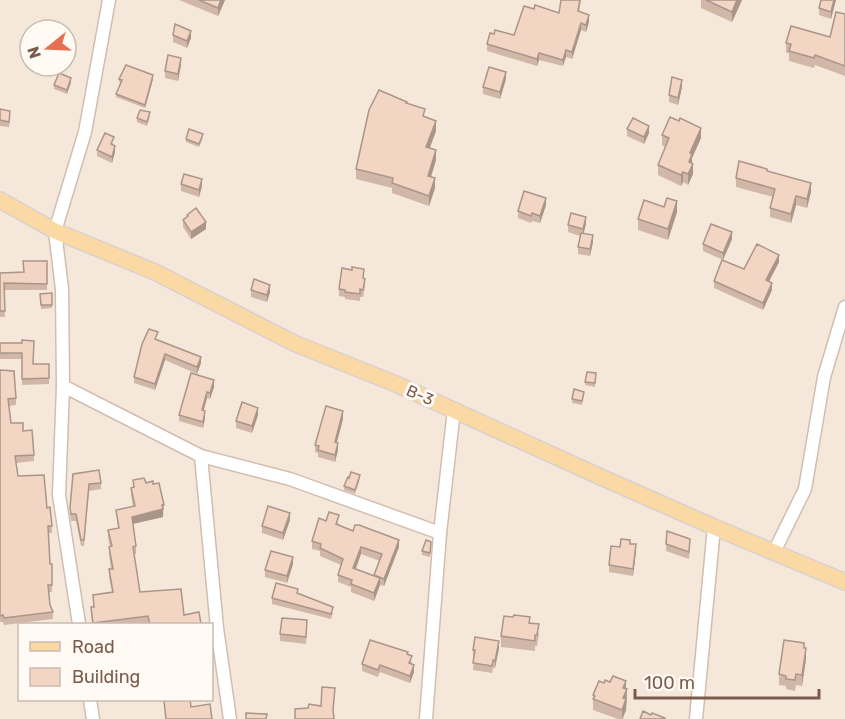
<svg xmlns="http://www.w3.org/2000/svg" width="845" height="719" viewBox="0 0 845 719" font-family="Rubik,sans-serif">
<rect width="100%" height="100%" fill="#fdf6ec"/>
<path fill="#f5e8da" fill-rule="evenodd" d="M0,0H845V719H0ZM30,30H66V66H30ZM20,624H212V700H20Z"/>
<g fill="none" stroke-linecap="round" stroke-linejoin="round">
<defs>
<g id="minor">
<polyline points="109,0 85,132 55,231 62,289 63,386 201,456 217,628 230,719"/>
<polyline points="63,386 59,495 79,624"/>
<polyline points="201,456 290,479 440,533"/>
<polyline points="774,552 805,489 824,377 845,307"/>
<polyline points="90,700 93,719"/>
<polyline points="426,719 440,533 454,410"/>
<polyline points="696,719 714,527"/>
</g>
<polyline id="major" points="0,200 55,231 155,272 296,344 396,384 603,478 714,527 845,582"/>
</defs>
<use href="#minor" stroke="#d1beb0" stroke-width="15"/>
<use href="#major" stroke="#dad1cd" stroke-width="18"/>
<use href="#minor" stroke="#fff" stroke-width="12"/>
<use href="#major" stroke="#fbd9a5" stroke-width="15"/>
</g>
<g fill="#d1b7a8" fill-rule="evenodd">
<polygon points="179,0 225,0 218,16"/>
<polygon points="561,0 581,0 579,12 589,22 586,32 581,30 572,59 566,57 563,66 539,60 537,66 487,51 487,44 494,34 514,35 534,9 559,13"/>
<polygon points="701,0 742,0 732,22 701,8"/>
<polygon points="821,0 836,0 831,19 819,15 819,8"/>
<polygon points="845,14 845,76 815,65 814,68 789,61 789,53 786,53 786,43 830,37"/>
<polygon points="173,35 191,38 187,48 173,42"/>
<polygon points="181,65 178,81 165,78 165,71"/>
<polygon points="119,79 153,79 145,108 116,97 116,94 121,83 119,82"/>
<polygon points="506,79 500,99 483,94 483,87"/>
<polygon points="71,82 67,94 54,89 54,85"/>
<polygon points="682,87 678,105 669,102 669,95"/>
<polygon points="407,103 425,117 436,131 430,148 436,160 431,177 435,188 429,206 392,193 392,188 356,179 356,169"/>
<polygon points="0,109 10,116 9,127 0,126"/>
<polygon points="150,116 147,126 137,122 137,118"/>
<polygon points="627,129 649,133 644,144 627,136"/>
<polygon points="662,135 701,138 692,158 693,174 688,185 683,182 681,186 658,175 658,165 665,147 662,145"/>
<polygon points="203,138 199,147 186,142 186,139"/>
<polygon points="114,143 113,145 115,152 112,163 97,156 97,150"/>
<polygon points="767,171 811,192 807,208 796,205 791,223 770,217 770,208 773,197 736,187 736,178"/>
<polygon points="181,184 202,186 199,197 181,191"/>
<polygon points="546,205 540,223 532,221 531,223 518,218 518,211"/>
<polygon points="677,212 668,240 638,230 638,219"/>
<polygon points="187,215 206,229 191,239 183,227 183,220 187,217"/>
<polygon points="586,224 583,234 593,242 590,256 578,254 578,247 580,236 568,232 568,225"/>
<polygon points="732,239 723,260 703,251 703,244"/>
<polygon points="47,261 47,290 4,290 5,317 0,317 0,273 24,272"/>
<polygon points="779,262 769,282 772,290 763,310 714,288 714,281 744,269"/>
<polygon points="364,279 365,286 363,297 360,297 360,301 345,299 345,297 339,296 339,289"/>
<polygon points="251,290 270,292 267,302 251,297"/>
<polygon points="52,293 52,308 41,309 40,294"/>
<polygon points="158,339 158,340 201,363 197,374 165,360 155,390 134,383 134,377"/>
<polygon points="0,343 22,343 33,364 49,364 49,384 22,385 22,359 0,359"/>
<polygon points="0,370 16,398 16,405 9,406 11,423 23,431 34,455 34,461 16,463 18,476 47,508 52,526 52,533 48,533 50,564 52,564 52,592 49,592 50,605 53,612 53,619 4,625 3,622 0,622"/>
<polygon points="596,377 595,387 585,385 585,382"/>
<polygon points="214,387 210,399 207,398 203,411 205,418 203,428 179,421 179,415"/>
<polygon points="584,395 582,405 572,403 572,399"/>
<polygon points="258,415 252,433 236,428 236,421"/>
<polygon points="343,419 337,442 338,450 335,462 318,457 318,453 315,452 315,445"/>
<polygon points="73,474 101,483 101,489 89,491 84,546 81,546 76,521 71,521 70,514"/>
<polygon points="360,479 355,494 344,490 344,486"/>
<polygon points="133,480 153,484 164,505 163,517 133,524 136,546 136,554 134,554 140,592 201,624 92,624 91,607 93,607 93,595 112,592 109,577 109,569 111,569 109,554 109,547 110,547 108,538 108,530 118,528 116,510 133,507 131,495 131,488 133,487"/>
<polygon points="290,520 283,540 262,533 262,526"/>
<path d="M326,521L339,523L338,525L399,547L384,586L380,585L374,601L351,592V587L338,582V575L341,565L320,556V551L312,549V541ZM361,554L380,561L374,576L356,569Z"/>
<polygon points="667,531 690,546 689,559 666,551"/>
<polygon points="431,542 430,557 422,555 422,551"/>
<polygon points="620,547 636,551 633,576 609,572 609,565"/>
<polygon points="293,564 287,583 265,577 265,570"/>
<polygon points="298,594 333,613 331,619 272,604 272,598"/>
<polygon points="530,623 539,634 537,646 535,646 535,651 501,647 501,636"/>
<polygon points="307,627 306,644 280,641 280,634"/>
<polygon points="499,648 495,668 493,668 492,673 473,670 474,657 473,657 473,650"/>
<polygon points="804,648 806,659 802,686 796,685 795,691 786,689 786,686 779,685 779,674"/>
<polygon points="408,654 412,663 412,664 414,672 410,683 380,672 378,677 362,671 362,664"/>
<polygon points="626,688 627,699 626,710 623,719 618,719 593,710 593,695"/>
</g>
<g fill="#aa9588">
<polygon points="221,0 225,0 218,16 218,8"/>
<polygon points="737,0 742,0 732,22 732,12"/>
<polygon points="834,0 836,0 831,19 831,12"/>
<polygon points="589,15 589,22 586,32 586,25"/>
<polygon points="581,23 581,30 572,59 572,52"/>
<polygon points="191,31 191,38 187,48 187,41"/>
<polygon points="566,50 566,57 563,66 563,60"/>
<polygon points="539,53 539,60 537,66 537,59"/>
<polygon points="181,58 181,65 178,81 178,74"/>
<polygon points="506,72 506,79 500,99 500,92"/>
<polygon points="153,75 153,79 145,108 145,105"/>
<polygon points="71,78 71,82 67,94 67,90"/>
<polygon points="682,80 682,87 678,105 678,98"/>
<polygon points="436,121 436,131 426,157 426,147"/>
<polygon points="649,126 649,133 644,144 644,137"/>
<polygon points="701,128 701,138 692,158 692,164 689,162 690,153"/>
<polygon points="115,146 115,152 112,163 112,157"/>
<polygon points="436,150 436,160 428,186 428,176"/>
<polygon points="693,164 693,174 688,185 688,174"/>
<polygon points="683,172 683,182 681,186 681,175"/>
<polygon points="435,178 435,188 429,206 429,196"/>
<polygon points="202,179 202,186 199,197 199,190"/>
<polygon points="811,183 811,192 807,208 807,199"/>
<polygon points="796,196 796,205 791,223 791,214"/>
<polygon points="546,198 546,205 540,223 540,216"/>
<polygon points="677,201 677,212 668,240 668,229"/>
<polygon points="586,217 586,224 583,236 583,229"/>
<polygon points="206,222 206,229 191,239 191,232"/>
<polygon points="732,232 732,239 723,260 723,253"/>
<polygon points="593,235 593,242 590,256 590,249"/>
<polygon points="779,255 779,262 766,287 766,280"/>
<polygon points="772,283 772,290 763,310 763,303"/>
<polygon points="270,285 270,292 267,302 267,295"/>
<polygon points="165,354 165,360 155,390 155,384"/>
<polygon points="201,357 201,363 197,374 197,367"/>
<polygon points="214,380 214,387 210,399 210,393"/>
<polygon points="207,392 207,398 202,417 202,410"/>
<polygon points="258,408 258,415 252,433 252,426"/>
<polygon points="205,411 205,418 203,428 203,422"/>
<polygon points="343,411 343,419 335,449 335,442"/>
<polygon points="338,443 338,450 335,462 335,455"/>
<polygon points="163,509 163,517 132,524 132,517"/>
<polygon points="290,513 290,520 283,540 283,533"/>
<polygon points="399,540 399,547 384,586 384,579"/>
<polygon points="636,544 636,551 633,576 633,569"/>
<polygon points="361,547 361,554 353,575 353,568"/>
<polygon points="293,557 293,564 287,583 287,576"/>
<polygon points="380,578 380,585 374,601 374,593"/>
<polygon points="499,641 499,648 495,668 495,661"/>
<polygon points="806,648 806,659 802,686 802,675"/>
<polygon points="414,665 414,672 410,683 410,676"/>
<polygon points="626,681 626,692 627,689 626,710 622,719 623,688"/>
</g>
<g fill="#f3d5c3" stroke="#aa9588" stroke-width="1.5">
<polygon points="199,0 221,0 218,8"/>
<polygon points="561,0 580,0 578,11 589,15 586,25 581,23 572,52 566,50 563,60 539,53 537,59 487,44 490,33 494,34 495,30 514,35 524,6 534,9 535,5 559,13"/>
<polygon points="706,0 737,0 732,12"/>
<polygon points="821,0 834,0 831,12 819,8"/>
<polygon points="836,12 845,14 845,66 815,55 814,58 789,51 791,44 786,43 791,26 830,37"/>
<polygon points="175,24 191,31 187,41 173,35"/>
<polygon points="168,55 181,58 178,74 165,71"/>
<polygon points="126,65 153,75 145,105 116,94 122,80 119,79"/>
<polygon points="489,67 506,72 500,92 483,87"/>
<polygon points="59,73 71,78 67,90 54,85"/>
<polygon points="672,77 682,80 678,98 669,95"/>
<polygon points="379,90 407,102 406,103 425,109 423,116 436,121 426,147 436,150 428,176 435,178 429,196 392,183 393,178 356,169 369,110"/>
<polygon points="0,109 10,111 9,122 0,120"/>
<polygon points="140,110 150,112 147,122 137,118"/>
<polygon points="670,117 679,121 680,118 701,128 690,153 692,154 689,162 693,164 688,174 683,172 681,175 658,165 669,138 662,135"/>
<polygon points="633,118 649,126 644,137 627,129"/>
<polygon points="189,129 203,134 199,144 186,139"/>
<polygon points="105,133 114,137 111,144 115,146 112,157 97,150"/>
<polygon points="739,161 767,169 767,171 811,183 807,199 796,196 791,214 770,208 775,189 736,178"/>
<polygon points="184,174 202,179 199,190 181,184"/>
<polygon points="524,191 546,198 540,216 532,213 531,216 518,211"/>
<polygon points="667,198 677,201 668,229 638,219 644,200 664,207"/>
<polygon points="196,208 206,222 191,232 183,220 188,216 187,215"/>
<polygon points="571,213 586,217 583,229 568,225"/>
<polygon points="711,224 732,232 723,253 703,244"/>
<polygon points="581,233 593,235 590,249 578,247"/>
<polygon points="757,244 779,255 766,280 772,283 763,303 714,281 722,260 744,269"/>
<polygon points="23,261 47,261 47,284 4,283 5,311 0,311 0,273 24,272"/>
<polygon points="352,267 364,269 363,278 365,279 363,290 360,289 360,294 345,292 345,290 339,289 342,268 352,270"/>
<polygon points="254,279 270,285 267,295 251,290"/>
<polygon points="52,293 52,305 41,305 40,294"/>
<polygon points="149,329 158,332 155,339 201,357 197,367 165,354 155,384 134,377 142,344"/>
<polygon points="22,340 34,341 33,364 49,364 49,378 22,379 22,353 0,353 0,343 22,343"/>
<polygon points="0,370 14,371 16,398 8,399 11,423 23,423 23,431 32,430 34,455 15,456 18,476 44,475 47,508 50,507 52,526 48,526 50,564 52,564 52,585 48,585 50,605 53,612 4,618 3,615 0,616"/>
<polygon points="587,372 596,373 595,383 585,382"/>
<polygon points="191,373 214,380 210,393 207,392 202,410 205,411 203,422 179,415"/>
<polygon points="574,389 584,392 582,401 572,399"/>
<polygon points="242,402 258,408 252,426 236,421"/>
<polygon points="326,406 343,411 335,442 338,443 335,455 318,450 319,446 315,445"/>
<polygon points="99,470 101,483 89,484 84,540 81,540 76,514 71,514 70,508 73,474"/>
<polygon points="351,472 360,475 355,490 344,486 348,477 349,478"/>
<polygon points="144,478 146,483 153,481 153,484 159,483 164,505 162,505 163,509 132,517 136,546 133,547 140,592 181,589 184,615 199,612 201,624 150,624 148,616 93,623 91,607 94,607 93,595 113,592 109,569 113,569 109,547 112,546 108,530 119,528 116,510 135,506 131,488 134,487 133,480"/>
<polygon points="268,506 290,513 283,533 262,526"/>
<polygon points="329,512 339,515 336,524 353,531 355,525 359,525 399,540 384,579 374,575 382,554 361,547 353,568 380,578 374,593 351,584 352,580 338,575 343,559 320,548 321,544 312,541 319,518 326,521"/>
<polygon points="667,531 690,539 689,552 666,544"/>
<polygon points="621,539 630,540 630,544 636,544 633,569 609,565 611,546 620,547"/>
<polygon points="426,540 431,542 430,553 422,551"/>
<polygon points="271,551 293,557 287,576 265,570"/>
<polygon points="276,583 298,589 297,593 333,607 331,614 272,598"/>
<polygon points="514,615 530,617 529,623 539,624 537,635 535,635 535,641 501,636 504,616 513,617"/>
<polygon points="282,618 307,620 306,637 280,634"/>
<polygon points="475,637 499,641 495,661 493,660 492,666 473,663 475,650 473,650"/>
<polygon points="370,640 408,652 407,654 412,656 409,663 414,665 410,676 380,665 378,670 362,664"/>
<polygon points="784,640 804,643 804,648 806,648 802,675 796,674 795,680 786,679 786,676 779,674"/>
<polygon points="613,676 626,681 623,688 627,689 623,698 626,699 622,710 593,699 595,696 593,695 599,681 604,683 605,680 610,682"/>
<polygon points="322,687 335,688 333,710 334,719 295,719 295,709 308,708 309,704 321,706"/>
<polygon points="178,699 190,699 191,707 210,704 212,719 166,719 164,701"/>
<polygon points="643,711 651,715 652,713 665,718 665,719 640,719"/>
<polygon points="246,713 267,714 266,719 246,719"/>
</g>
<g text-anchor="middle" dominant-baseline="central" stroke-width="6" stroke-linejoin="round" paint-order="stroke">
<g font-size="16" fill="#7a5c4d" stroke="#fffaf3">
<text transform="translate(420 395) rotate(24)">B-3</text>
</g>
</g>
<rect x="18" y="623" width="195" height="78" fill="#fffaf3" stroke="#cabbb1" stroke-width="1.5"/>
<rect x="30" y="642" width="30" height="9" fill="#fbd9a5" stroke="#cabbb1" stroke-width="1.5"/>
<text x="72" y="653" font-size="18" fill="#7a5c4d">Road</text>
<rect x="30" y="668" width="30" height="18" fill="#f3d5c3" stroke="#cabbb1" stroke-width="1.5"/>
<text x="72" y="683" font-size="18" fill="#7a5c4d">Building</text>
<g transform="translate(48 48) rotate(252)"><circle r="28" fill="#fffaf3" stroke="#cabbb1" stroke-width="1.5"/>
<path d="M0-4.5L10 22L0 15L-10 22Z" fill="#e76f51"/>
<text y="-9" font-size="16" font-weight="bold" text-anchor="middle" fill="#7a5c4d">N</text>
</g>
<path d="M635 689v9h184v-9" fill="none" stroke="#7a5c4d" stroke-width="3"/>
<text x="644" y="689" font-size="18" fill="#7a5c4d" stroke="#fffaf3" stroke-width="4.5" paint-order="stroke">100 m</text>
</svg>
